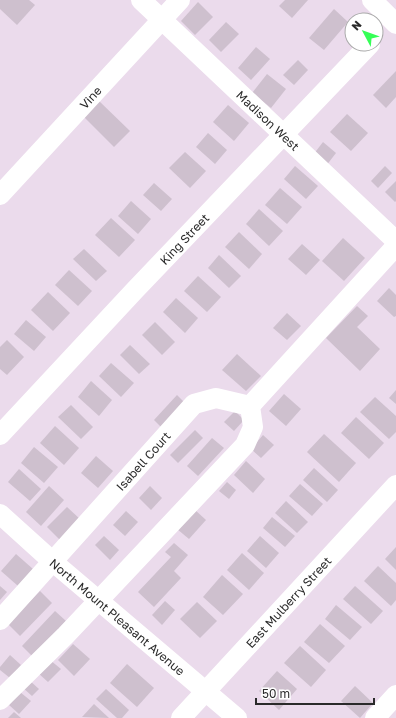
<svg xmlns="http://www.w3.org/2000/svg" width="396" height="718" viewBox="0 0 396 718" font-family="'Golos Text',sans-serif">
<rect width="100%" height="100%" fill="#ebdbec"/>
<g fill="#cec0ce">
<polygon points="0,0 29,0 35,5 17,25 0,9"/>
<polygon points="285,0 308,0 292,18 279,6"/>
<polygon points="198,2 213,17 195,35 181,21"/>
<polygon points="334,9 348,22 324,50 309,38"/>
<polygon points="226,22 239,34 221,52 209,40"/>
<polygon points="256,47 270,59 251,80 238,68"/>
<polygon points="298,60 308,70 294,85 283,75"/>
<polygon points="396,71 396,97 386,108 373,95"/>
<polygon points="267,74 286,89 271,108 252,93"/>
<polygon points="98,100 130,131 114,147 83,116"/>
<polygon points="228,105 249,123 234,141 213,122"/>
<polygon points="347,114 368,133 351,151 330,132"/>
<polygon points="208,133 227,150 215,164 196,147"/>
<polygon points="323,142 336,153 326,166 313,155"/>
<polygon points="185,152 206,171 190,188 169,168"/>
<polygon points="295,166 318,186 306,199 284,179"/>
<polygon points="385,166 392,173 378,188 371,181"/>
<polygon points="396,181 396,201 395,202 385,192"/>
<polygon points="154,183 172,199 161,211 143,195"/>
<polygon points="280,188 302,207 287,224 265,205"/>
<polygon points="131,201 151,219 138,234 118,216"/>
<polygon points="259,209 283,231 269,246 246,224"/>
<polygon points="111,218 135,240 119,257 95,235"/>
<polygon points="239,232 262,254 249,269 225,247"/>
<polygon points="343,238 365,258 344,281 322,261"/>
<polygon points="302,244 320,260 306,275 288,259"/>
<polygon points="84,249 107,271 96,281 73,259"/>
<polygon points="219,255 241,276 229,288 208,268"/>
<polygon points="69,270 92,291 78,306 55,285"/>
<polygon points="198,276 221,297 207,312 184,291"/>
<polygon points="389,288 396,295 396,316 394,317 377,301"/>
<polygon points="48,292 70,313 53,331 31,310"/>
<polygon points="176,298 198,318 185,333 163,312"/>
<polygon points="357,306 368,316 357,327 380,349 360,371 326,338"/>
<polygon points="287,313 301,326 287,340 273,328"/>
<polygon points="26,320 46,337 34,351 14,334"/>
<polygon points="155,322 175,342 162,355 142,335"/>
<polygon points="7,340 24,357 7,375 0,369 0,347"/>
<polygon points="130,345 150,364 139,374 120,355"/>
<polygon points="237,354 261,376 246,391 222,370"/>
<polygon points="111,363 134,383 121,397 99,376"/>
<polygon points="91,381 112,400 99,416 78,397"/>
<polygon points="396,390 396,404 389,398"/>
<polygon points="284,394 301,409 286,426 269,411"/>
<polygon points="177,395 186,404 163,429 154,420"/>
<polygon points="375,397 396,416 396,432 389,439 360,412"/>
<polygon points="71,405 93,427 81,439 58,417"/>
<polygon points="235,411 244,420 234,431 224,422"/>
<polygon points="356,417 384,443 369,459 341,433"/>
<polygon points="55,426 79,448 64,465 40,443"/>
<polygon points="195,430 203,438 178,463 170,455"/>
<polygon points="324,434 356,463 339,482 307,452"/>
<polygon points="263,435 274,445 261,458 251,449"/>
<polygon points="212,438 224,448 198,476 187,466"/>
<polygon points="34,447 58,467 44,483 21,463"/>
<polygon points="96,456 113,471 98,488 81,473"/>
<polygon points="246,461 265,479 253,493 234,475"/>
<polygon points="314,468 338,490 327,502 303,480"/>
<polygon points="19,469 41,489 30,501 8,482"/>
<polygon points="227,482 236,490 229,499 219,491"/>
<polygon points="300,484 323,504 312,516 289,496"/>
<polygon points="49,486 64,500 41,526 26,512"/>
<polygon points="150,486 162,498 151,510 139,498"/>
<polygon points="286,501 308,522 297,533 275,513"/>
<polygon points="67,507 81,520 61,541 47,527"/>
<polygon points="194,509 206,520 189,539 177,529"/>
<polygon points="126,511 138,522 125,536 113,525"/>
<polygon points="272,517 295,536 285,547 263,528"/>
<polygon points="104,536 119,550 110,560 95,545"/>
<polygon points="260,536 279,553 266,568 247,551"/>
<polygon points="174,543 188,555 174,571 181,578 154,607 138,592 171,557 165,552"/>
<polygon points="396,547 396,570 385,559"/>
<polygon points="242,553 264,573 249,590 227,570"/>
<polygon points="16,554 33,569 18,586 1,571"/>
<polygon points="378,566 396,583 396,600 391,606 364,581"/>
<polygon points="222,575 243,594 223,615 203,597"/>
<polygon points="0,586 7,592 0,600"/>
<polygon points="355,586 383,611 371,624 343,599"/>
<polygon points="40,591 52,603 20,636 8,624"/>
<polygon points="165,601 175,610 162,625 152,615"/>
<polygon points="197,602 217,621 200,638 180,619"/>
<polygon points="336,605 362,627 350,640 325,619"/>
<polygon points="55,611 66,621 32,656 22,646"/>
<polygon points="320,624 345,646 329,663 304,642"/>
<polygon points="73,644 90,659 74,676 58,660"/>
<polygon points="300,646 326,670 311,687 284,663"/>
<polygon points="10,655 21,665 10,678 0,670 0,667"/>
<polygon points="50,660 61,669 48,682 38,673"/>
<polygon points="127,664 154,688 137,707 110,683"/>
<polygon points="277,671 297,689 279,710 259,691"/>
<polygon points="29,680 39,689 32,696 22,687"/>
<polygon points="355,686 373,703 360,718 341,701"/>
<polygon points="106,689 129,710 122,718 117,718 96,699"/>
<polygon points="20,692 31,701 19,714 9,705"/>
<polygon points="94,704 109,718 82,717"/>
<polygon points="14,712 21,718 8,718"/>
</g>
<g fill="none" stroke-linecap="round" stroke-linejoin="round">
<g stroke="#fff" stroke-width="20">
<path id="s1" d="M141,0L396,241"/>
<polyline points="372,0 396,24"/>
<path id="s2" d="M0,195L180,0"/>
<path id="s3" d="M0,435L135,290L370,44"/>
<path id="s4" d="M0,514L52,561L237,718"/>
<path id="s5" d="M0,620L194,404L216,398L250,406"/>
<polyline points="0,700 66,635 245,445 253,427 250,406 396,246"/>
<path id="s6" d="M181,718L396,485"/>
<polyline points="375,718 396,695"/>
</g>
</g>
<g text-anchor="middle" dominant-baseline="central" stroke-width="3" stroke-linejoin="round" paint-order="stroke">
<g font-size="12" fill="#2a2a2a" stroke="#fff">
<text stroke="none"><textPath href="#s2" startOffset="133">Vine</textPath></text>
<text stroke="none"><textPath href="#s1" startOffset="175">Madison West</textPath></text>
<text stroke="none"><textPath href="#s3" startOffset="269">King Street</textPath></text>
<text stroke="none"><textPath href="#s5" startOffset="214">Isabell Court</textPath></text>
<text stroke="none"><textPath href="#s6" startOffset="158">East Mulberry Street</textPath></text>
<text stroke="none"><textPath href="#s4" startOffset="156">North Mount Pleasant Avenue</textPath></text>
</g>
</g>
<g transform="translate(364 32) rotate(311)"><circle r="19" fill="#ffffff" stroke="#aaaaaa"/>
<path d="M0-3L7 15L0 10L-7 15Z" fill="#35ff56"/>
<text y="-6" font-size="11" font-weight="bold" text-anchor="middle" fill="#2a2a2a">N</text>
</g>
<path d="M256 698v6h118v-6" fill="none" stroke="#2a2a2a" stroke-width="2"/>
<text x="262" y="698" font-size="12" fill="#2a2a2a" stroke="#ffffff" stroke-width="3" paint-order="stroke">50 m</text>
</svg>
